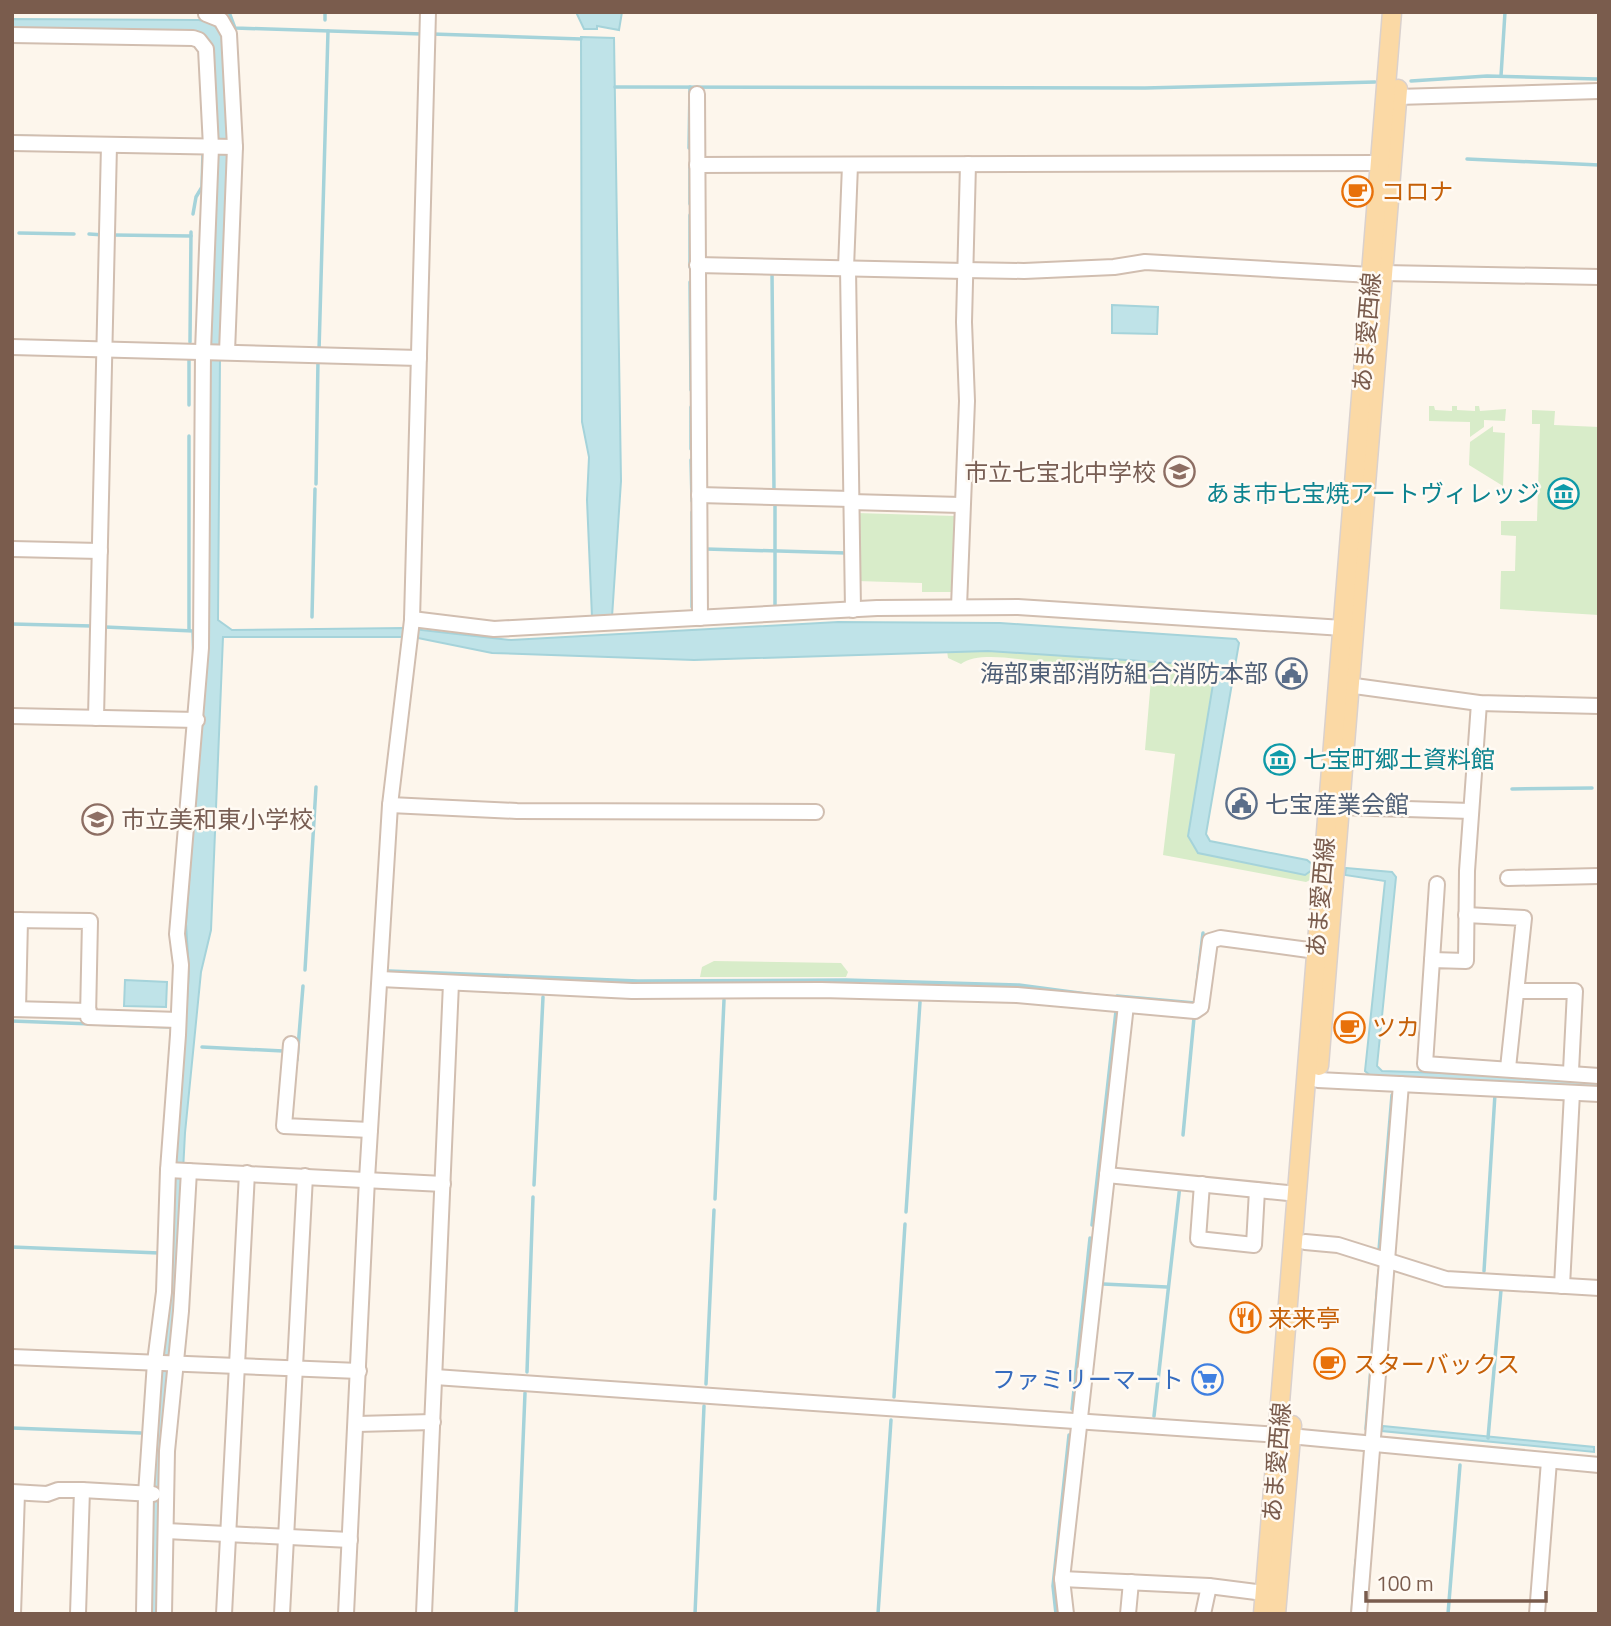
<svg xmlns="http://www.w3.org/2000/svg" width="1611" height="1626" viewBox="0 0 1611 1626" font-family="'Titillium Web','Noto Sans JP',sans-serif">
<rect width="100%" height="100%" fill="#fdf6ec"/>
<g fill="#d8ecc9">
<polygon points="1429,406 1434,406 1435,410 1452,411 1452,406 1457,406 1457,410 1475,411 1475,406 1479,406 1480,411 1506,409 1505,421 1484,420 1484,427 1470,437 1470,422 1429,421"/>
<polygon points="1532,410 1555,411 1554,425 1599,427 1599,615 1500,609 1501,571 1515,571 1516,536 1501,535 1501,521 1537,521 1540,424 1532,424"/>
<polygon points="1493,426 1493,432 1505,433 1503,486 1469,465 1470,442"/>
<polygon points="857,513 954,516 952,592 922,592 922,583 857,581"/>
<path d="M947,651H988L1217,666L1188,836L1304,875L1312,870V879L1306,882L1163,855L1175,754L1145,750L1151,679L1074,673L1071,668C1045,664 981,648 961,664L948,658Z"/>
<polygon points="714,961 841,963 848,972 846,977 700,977 702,967"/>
</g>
<g fill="#bfe3e8" stroke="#a5d3da" stroke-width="2">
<polygon points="576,12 622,12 619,30 597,26 597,29 584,29"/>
<polygon points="12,19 199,20 212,23 224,36 230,139 220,356 218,620 232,630 404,628 511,640 838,622 1000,623 1236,639 1239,643 1206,834 1210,841 1307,860 1313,865 1312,870 1305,875 1198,853 1188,836 1216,666 988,651 694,660 492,653 413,637 223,637 211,930 201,972 185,1133 160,1614 147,1614 151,1499 189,971 186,924 206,649 210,44 206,37 197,34 12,30"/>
<polygon points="581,37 614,38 621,481 612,617 592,617 587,500 589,457 582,422"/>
<polygon points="1112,305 1158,307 1157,334 1112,333"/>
<polygon points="1346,868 1392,872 1396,877 1377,1066 1382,1071 1599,1078 1599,1089 1373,1078 1365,1071 1385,881 1345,875"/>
<polygon points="125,980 167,982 166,1007 124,1006"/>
<polygon points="1383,1426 1594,1447 1594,1452 1382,1431"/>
</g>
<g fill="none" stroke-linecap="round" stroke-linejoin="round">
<g stroke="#a5d3da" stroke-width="3.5">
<polyline points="229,12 235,28 422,34"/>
<polyline points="325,20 325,12"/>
<polyline points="432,34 581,39"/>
<polyline points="1501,76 1505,12"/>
<polyline points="1411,81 1487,76 1597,79"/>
<polyline points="615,87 1145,88 1375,82"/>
<polyline points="12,136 52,137"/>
<polyline points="689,148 690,87"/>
<polyline points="1467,159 1599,165"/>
<polyline points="690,204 690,167"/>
<polyline points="193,214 196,197 202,187 203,152"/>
<polyline points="690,215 690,267"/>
<polyline points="19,233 74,234"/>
<polyline points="89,234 104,235"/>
<polyline points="113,235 191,236"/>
<polyline points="772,272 774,491"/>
<polyline points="690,282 691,390"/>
<polyline points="190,342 191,232"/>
<polyline points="319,351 328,31"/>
<polyline points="189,405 189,357"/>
<polyline points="691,407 691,449"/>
<polyline points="691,460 692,501"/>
<polyline points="316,484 318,360"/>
<polyline points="775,503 775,606"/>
<polyline points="692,512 692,607"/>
<polyline points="706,549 846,553"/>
<polyline points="312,617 315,489"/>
<polyline points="12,624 92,626"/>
<polyline points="105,627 193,631 194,664"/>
<polyline points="189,630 189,436"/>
<polyline points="1512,789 1592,788"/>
<polyline points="305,970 316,787"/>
<polyline points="389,971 638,981 846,980 1019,985 1117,998"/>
<polyline points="1197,984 1203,933"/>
<polyline points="1117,996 1195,1003 1195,999"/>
<polyline points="12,1021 171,1027"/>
<polyline points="202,1047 283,1051"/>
<polyline points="297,1060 303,986"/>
<polyline points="1183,1135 1194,1018"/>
<polyline points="534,1185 543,997"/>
<polyline points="715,1199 724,1000"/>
<polyline points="906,1212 920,1002"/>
<polyline points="1092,1225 1116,1011"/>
<polyline points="12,1247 159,1253"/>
<polyline points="1379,1250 1392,1095"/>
<polyline points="1484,1271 1495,1094"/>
<polyline points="1103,1284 1167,1287"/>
<polyline points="527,1372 533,1197"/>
<polyline points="706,1384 714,1210"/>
<polyline points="894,1397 905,1224"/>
<polyline points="1072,1409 1090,1238"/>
<polyline points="1154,1416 1180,1185"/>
<polyline points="12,1428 141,1433"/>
<polyline points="1366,1429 1379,1270"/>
<polyline points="1488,1438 1501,1290"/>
<polyline points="516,1614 525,1393"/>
<polyline points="695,1614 704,1406"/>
<polyline points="878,1614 891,1420"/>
<polyline points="1056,1614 1053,1586 1069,1435"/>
<polyline points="1352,1614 1356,1560"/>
<polyline points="1448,1614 1460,1465"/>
</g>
<defs>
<g id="minor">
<polyline points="206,14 221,20 229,34 235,147 227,352"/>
<polyline points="12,35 193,38 199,40 206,49 211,147 203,351 201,648 177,934 181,965 178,1035 168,1170 164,1292 155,1362 146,1494 144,1614"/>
<polyline points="697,94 700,618"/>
<polyline points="1397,97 1599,91"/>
<polyline points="12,143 235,147"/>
<polyline points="697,165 1380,163"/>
<polyline points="697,265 965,271"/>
<polyline points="846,268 850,165"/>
<polyline points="848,268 853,610"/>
<polyline points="965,270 1024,271 1114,267 1145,262 1371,275"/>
<polyline points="1383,273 1599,277"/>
<polyline points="12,347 419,358"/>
<polyline points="699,495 851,499"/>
<polyline points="851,502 961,505"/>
<polyline points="12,549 100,551"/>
<polyline points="959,607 967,401 964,322 968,164"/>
<polyline points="412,619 494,629 877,608 1018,607 1343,628"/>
<polyline points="1340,684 1479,703 1599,706"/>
<polyline points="1479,703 1467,871 1466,961 1432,960 1425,1064 1599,1076"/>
<polyline points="12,716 197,720"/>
<polyline points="96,718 109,145"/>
<polyline points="390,805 517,811 816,812"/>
<polyline points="1341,807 1471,811"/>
<polyline points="1508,878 1599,876"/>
<polyline points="1466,915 1524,918 1508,1068"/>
<polyline points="12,920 90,921 88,1017 178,1020"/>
<polyline points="1432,960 1437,884"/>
<polyline points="380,979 632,991 821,990 1017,995 1195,1011 1201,1007 1210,941 1220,938 1316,951"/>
<polyline points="1518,991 1575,991 1571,1071"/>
<polyline points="12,1009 89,1011"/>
<polyline points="18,1009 20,920"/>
<polyline points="291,1044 284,1126 370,1130"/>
<polyline points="1318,1080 1599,1094"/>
<polyline points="168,1170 443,1184"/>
<polyline points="1107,1175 1298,1194"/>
<polyline points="1202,1184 1198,1239 1254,1245 1257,1190"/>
<polyline points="1305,1242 1338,1245 1446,1279 1599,1288"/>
<polyline points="1562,1286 1572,1093"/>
<polyline points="12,1357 359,1371"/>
<polyline points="435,1377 1279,1435 1599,1465"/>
<polyline points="357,1424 433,1422"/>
<polyline points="12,1492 47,1494 58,1490 82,1490 153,1494"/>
<polyline points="166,1531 350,1540"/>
<polyline points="1062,1579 1209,1586 1264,1593"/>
<polyline points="13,1614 17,1493"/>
<polyline points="78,1614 82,1490"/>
<polyline points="164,1614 167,1451 181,1311 189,1171"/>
<polyline points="224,1614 247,1173"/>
<polyline points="282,1614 305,1176"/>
<polyline points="346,1614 367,1179 390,805 412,620 428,12"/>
<polyline points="424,1614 451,983"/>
<polyline points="1066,1614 1062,1579 1126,1005"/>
<polyline points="1128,1614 1131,1582"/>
<polyline points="1203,1614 1209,1586"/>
<polyline points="1359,1614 1401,1084"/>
<polyline points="1537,1614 1549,1461"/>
</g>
<g id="major">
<polyline points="1319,1066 1398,89"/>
<polyline points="1263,1614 1392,12"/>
<polyline points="1276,1614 1292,1425"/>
</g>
</defs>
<use href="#minor" stroke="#d1beb0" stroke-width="18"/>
<use href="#major" stroke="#dad1cd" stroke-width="21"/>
<use href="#minor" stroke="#fff" stroke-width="14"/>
<use href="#major" stroke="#fbd9a5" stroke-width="18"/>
</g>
<defs>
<symbol id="cafe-ring" viewBox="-11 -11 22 22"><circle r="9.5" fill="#fffaf3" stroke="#e8710a" stroke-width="1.5"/><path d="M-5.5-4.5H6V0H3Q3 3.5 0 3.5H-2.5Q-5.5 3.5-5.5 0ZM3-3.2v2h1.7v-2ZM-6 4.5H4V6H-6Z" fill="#e8710a"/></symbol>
<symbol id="school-ring" viewBox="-11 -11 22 22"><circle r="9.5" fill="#fffaf3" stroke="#8d6e63" stroke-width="1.5"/><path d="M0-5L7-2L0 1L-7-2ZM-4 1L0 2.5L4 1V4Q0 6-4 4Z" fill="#8d6e63"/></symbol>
<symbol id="museum-ring" viewBox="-11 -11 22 22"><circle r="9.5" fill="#fffaf3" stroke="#0f9aa8" stroke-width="1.5"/><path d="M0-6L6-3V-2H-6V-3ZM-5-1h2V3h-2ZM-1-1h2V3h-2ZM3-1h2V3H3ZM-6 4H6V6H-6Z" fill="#0f9aa8"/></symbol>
<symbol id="civic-ring" viewBox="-11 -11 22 22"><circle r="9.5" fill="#fffaf3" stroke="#5c6f8a" stroke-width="1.5"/><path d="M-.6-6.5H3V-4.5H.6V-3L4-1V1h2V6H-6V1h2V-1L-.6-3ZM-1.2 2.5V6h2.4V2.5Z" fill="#5c6f8a"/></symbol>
<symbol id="restaurant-ring" viewBox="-11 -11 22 22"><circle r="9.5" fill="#fffaf3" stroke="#e8710a" stroke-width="1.5"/><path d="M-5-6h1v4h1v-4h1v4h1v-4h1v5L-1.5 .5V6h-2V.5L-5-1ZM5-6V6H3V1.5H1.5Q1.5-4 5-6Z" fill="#e8710a"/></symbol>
<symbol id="supermarket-ring" viewBox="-11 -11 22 22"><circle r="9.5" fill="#fffaf3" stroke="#3f7fe0" stroke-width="1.5"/><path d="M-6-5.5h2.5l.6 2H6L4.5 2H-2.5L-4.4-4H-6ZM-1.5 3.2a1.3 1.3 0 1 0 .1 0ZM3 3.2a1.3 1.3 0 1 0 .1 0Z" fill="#3f7fe0"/></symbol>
</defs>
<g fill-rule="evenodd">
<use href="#cafe-ring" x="1340" y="174" width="35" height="35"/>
<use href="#school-ring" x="1162" y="454" width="35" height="35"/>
<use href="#museum-ring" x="1546" y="476" width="35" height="35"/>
<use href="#civic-ring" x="1274" y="656" width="35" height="35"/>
<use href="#museum-ring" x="1262" y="742" width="35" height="35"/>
<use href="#civic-ring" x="1224" y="786" width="35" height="35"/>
<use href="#school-ring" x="80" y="802" width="35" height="35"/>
<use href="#cafe-ring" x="1332" y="1010" width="35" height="35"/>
<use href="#restaurant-ring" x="1228" y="1300" width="35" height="35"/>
<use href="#cafe-ring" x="1312" y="1346" width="35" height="35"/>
<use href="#supermarket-ring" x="1190" y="1362" width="35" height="35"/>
</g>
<g text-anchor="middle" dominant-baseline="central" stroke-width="5" stroke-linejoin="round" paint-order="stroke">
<g font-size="24" fill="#c56008" stroke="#fffaf3" text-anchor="start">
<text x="1381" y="191">コロナ</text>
<text x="1372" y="1027">ツカ</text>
<text x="1268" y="1318">来来亭</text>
<text x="1353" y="1364">スターバックス</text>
</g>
<g font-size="24" fill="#7a5c4d" stroke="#fffaf3">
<text transform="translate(1366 332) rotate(-85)">あま愛西線</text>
<text transform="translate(1320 897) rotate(-85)">あま愛西線</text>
<text transform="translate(1276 1462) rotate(-85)">あま愛西線</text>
</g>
<g font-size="24" fill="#785e54" stroke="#fffaf3" text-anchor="end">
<text x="1156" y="472">市立七宝北中学校</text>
<text x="121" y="819" text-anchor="start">市立美和東小学校</text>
</g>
<g font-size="24" fill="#0d838f" stroke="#fffaf3" text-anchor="end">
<text x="1540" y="493">あま市七宝焼アートヴィレッジ</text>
<text x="1303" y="759" text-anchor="start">七宝町郷土資料館</text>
</g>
<g font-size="24" fill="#4e5e75" stroke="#fffaf3" text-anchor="end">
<text x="1268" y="673">海部東部消防組合消防本部</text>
<text x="1265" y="804" text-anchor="start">七宝産業会館</text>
</g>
<g font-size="24" fill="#366cbe" stroke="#fffaf3" text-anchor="end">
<text x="1184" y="1379">ファミリーマート</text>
</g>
</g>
<rect width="1611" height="1626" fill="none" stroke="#7a5c4d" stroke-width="28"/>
<path d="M1366 1591v10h180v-10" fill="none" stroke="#7a5c4d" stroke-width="3.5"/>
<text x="1376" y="1591" font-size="21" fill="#7a5c4d" stroke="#fffaf3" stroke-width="5" paint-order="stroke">100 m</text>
</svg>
